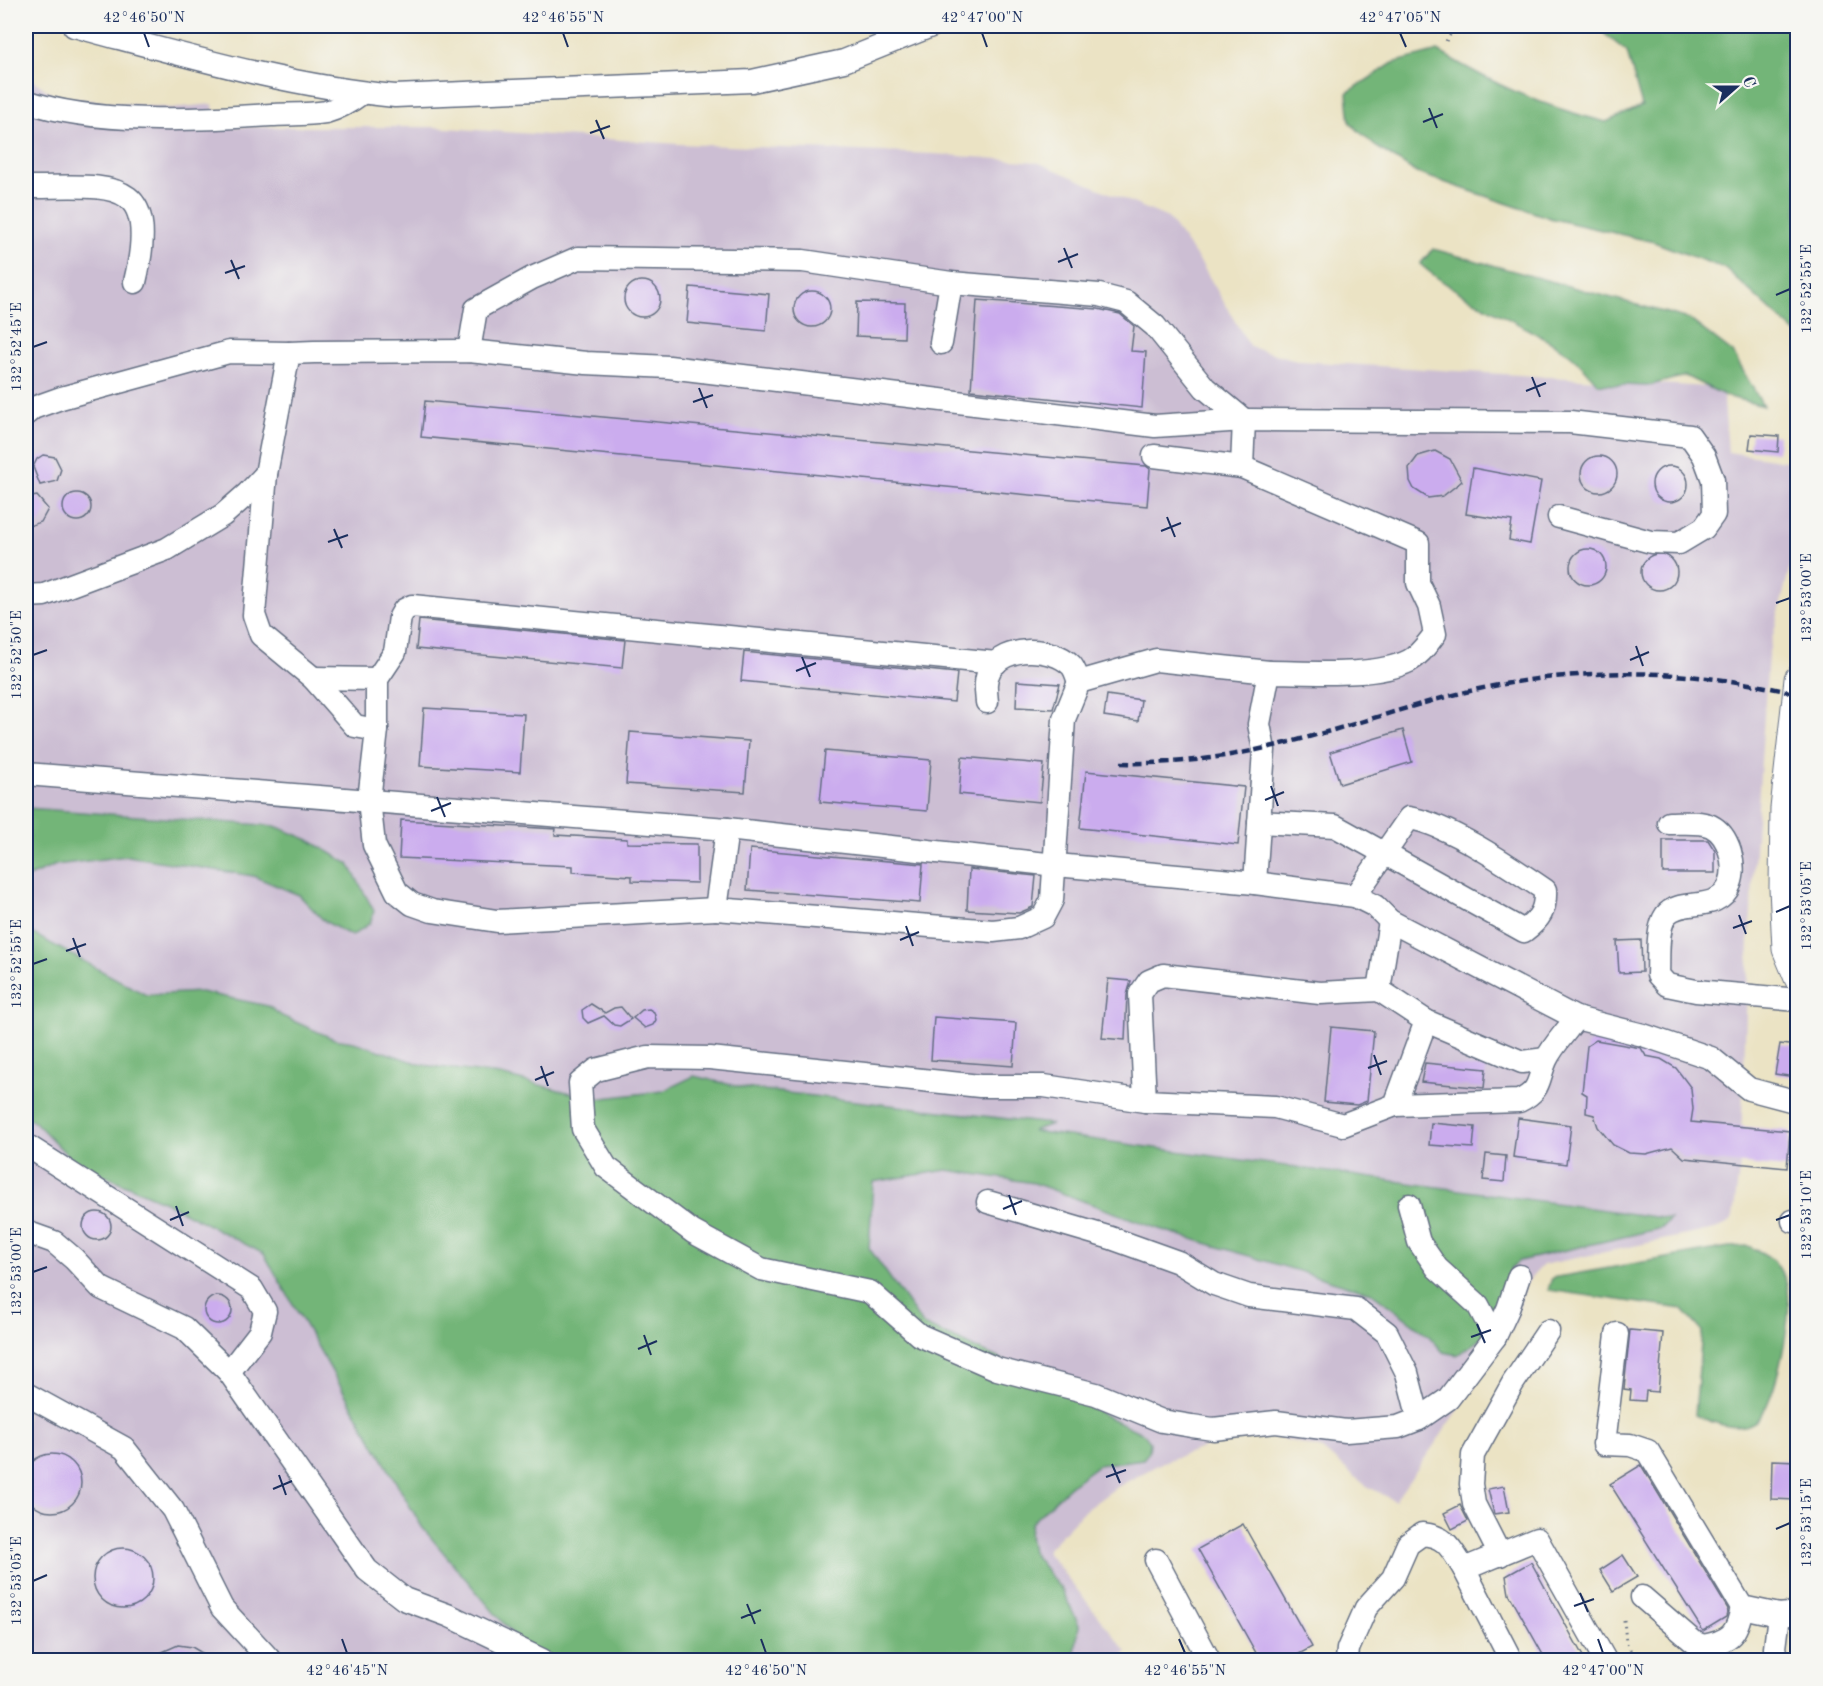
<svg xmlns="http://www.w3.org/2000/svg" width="1823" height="1686" viewBox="0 0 1823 1686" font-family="'Old Standard TT',serif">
<rect width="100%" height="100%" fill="#f6f6f2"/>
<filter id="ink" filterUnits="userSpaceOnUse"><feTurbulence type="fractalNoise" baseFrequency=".0167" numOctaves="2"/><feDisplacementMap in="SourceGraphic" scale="12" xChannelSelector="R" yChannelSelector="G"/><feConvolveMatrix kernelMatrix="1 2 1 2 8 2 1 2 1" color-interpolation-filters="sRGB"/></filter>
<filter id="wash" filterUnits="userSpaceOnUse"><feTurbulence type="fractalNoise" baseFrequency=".008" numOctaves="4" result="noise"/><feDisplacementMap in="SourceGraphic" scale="24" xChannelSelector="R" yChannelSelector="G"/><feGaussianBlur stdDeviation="1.35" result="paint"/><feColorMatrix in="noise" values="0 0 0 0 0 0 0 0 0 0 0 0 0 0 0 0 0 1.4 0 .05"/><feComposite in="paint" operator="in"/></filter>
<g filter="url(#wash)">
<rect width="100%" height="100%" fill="#ebe3c4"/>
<polygon fill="#ccbed3" points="26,75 56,97 171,108 213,104 215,127 433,127 679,144 934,154 1037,162 1168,218 1201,263 1250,347 1300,361 1723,388 1728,452 1798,463 1797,537 1768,656 1749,941 1740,1164 1733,1217 1727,1224 1715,1229 1543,1265 1524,1286 1515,1324 1497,1355 1395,1501 1365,1485 1322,1449 1261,1433 1236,1436 1163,1462 1114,1489 1084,1511 1046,1551 1127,1652 1119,1660 26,1660"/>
<g fill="#73b578" stroke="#47726b" stroke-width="1.5">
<path d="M1595,26H1797V334L1726,269L1654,242L1553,219L1417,173L1375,146L1350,123L1347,93L1393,63L1438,51C1495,85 1541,106 1606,122L1642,106L1627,52Z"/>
<path d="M1433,249L1689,319L1733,353L1763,406L1726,396L1685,376L1647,386L1598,384C1589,374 1580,362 1569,354C1522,321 1463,302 1420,264Z"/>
<polygon points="26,808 275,826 309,840 349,864 374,911 370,923 352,936 324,921 299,895 253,876 127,856 56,865 26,878"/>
<path d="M26,930L146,995L201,992L268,1006L282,1016L334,1039L354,1042L423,1065L500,1075L595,1099L663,1091L694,1076L744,1088L1051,1124L1032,1131L1670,1219L1662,1228L1519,1261L1511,1268L1498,1318L1494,1320L1489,1318C1474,1289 1444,1272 1425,1245C1416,1233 1418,1212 1408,1203L1418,1243L1436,1269L1475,1306L1484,1320L1486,1328L1482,1338L1457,1355L1443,1352L1428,1335L1372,1293L1159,1229L1034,1183L947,1170L873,1182L869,1248L923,1325L1023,1369L1106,1416L1144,1434L1150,1442L1149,1452L1143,1459L1098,1465L1072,1484L1031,1523L1029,1535L1032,1552L1063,1592L1079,1625L1074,1660H534L422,1527L264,1254L167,1203L74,1162L36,1123L26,1117Z"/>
<path d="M1748,1246C1769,1255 1777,1260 1786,1282C1796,1304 1776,1407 1756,1421C1738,1434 1712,1422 1695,1415L1702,1331L1682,1309L1548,1290L1552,1278L1729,1247Z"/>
</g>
<g id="blocks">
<g fill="#cbacee">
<circle cx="642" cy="299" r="18"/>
<polygon points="690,287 769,294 766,331 687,323"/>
<circle cx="812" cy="309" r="18"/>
<polygon points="977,300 1098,309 1120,314 1134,326 1131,351 1146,352 1142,408 971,390"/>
<polygon points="857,302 905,303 904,338 856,336"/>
<polygon points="425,401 1146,466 1150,469 1147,506 421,437"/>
<polygon points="1751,434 1779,436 1778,452 1749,449"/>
<polygon points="1435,451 1450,459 1462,481 1443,496 1428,498 1414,489 1410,481 1409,468 1418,456"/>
<polygon points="43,455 55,457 61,469 57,481 40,485 33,467 37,459"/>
<circle cx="1599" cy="474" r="18"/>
<circle cx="1670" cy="484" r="18"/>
<polygon points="1473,468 1541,481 1530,544 1509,540 1512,521 1466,514"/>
<circle cx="77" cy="507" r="14"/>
<polygon points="37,496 48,509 41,522 26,527 26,498"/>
<circle cx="1588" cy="567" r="18"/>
<circle cx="1659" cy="572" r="18"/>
<polygon points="419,620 625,640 622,668 416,649"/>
<polygon points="744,652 957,673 954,702 741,681"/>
<polygon points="1017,681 1060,684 1053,709 1016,707"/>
<polygon points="1107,695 1141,700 1138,721 1104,716"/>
<polygon points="424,708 524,714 520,772 420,766"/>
<polygon points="1403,730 1412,762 1340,784 1330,752"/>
<polygon points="630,732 749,741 745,792 626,784"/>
<polygon points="825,751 931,760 927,811 820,802"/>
<polygon points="962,757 1044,764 1040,802 959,794"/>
<polygon points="1086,771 1244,787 1238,845 1080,828"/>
<polygon points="401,820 556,829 555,835 627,839 627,843 697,844 697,883 632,881 632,876 573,872 573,866 399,858"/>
<polygon points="1663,840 1708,840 1715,851 1715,873 1663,873"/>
<polygon points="750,849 923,864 920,903 747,890"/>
<polygon points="969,869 1036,876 1033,907 1019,913 967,910"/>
<polygon points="1641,940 1642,972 1619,973 1617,941"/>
<polygon points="1108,979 1131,981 1127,995 1125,1040 1102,1038"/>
<polygon points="591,1004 605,1013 614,1008 621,1007 631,1019 620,1026 614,1025 604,1016 588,1023 583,1018 582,1010"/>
<polygon points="649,1009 654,1012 656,1020 653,1025 645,1028 633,1018 642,1010"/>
<polygon points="934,1017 1016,1023 1013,1066 931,1060"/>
<polygon points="1331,1027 1374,1031 1367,1101 1357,1105 1324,1102"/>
<polygon points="1596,1040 1641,1048 1646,1056 1661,1059 1676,1068 1691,1088 1693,1109 1691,1122 1790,1131 1787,1168 1684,1158 1672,1147 1646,1154 1629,1153 1613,1145 1598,1127 1594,1115 1586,1113 1587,1095 1582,1092 1587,1046"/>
<polygon points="1780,1044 1797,1046 1795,1077 1775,1074"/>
<polygon points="1425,1063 1486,1069 1484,1088 1421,1082"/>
<polygon points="1518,1118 1571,1125 1566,1164 1513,1157"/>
<polygon points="1431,1123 1475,1127 1473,1148 1429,1145"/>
<polygon points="1486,1154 1506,1156 1504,1182 1483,1180"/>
<circle cx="97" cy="1226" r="14"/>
<circle cx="218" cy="1310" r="14"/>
<polygon points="1630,1330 1663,1333 1658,1392 1646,1391 1645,1401 1630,1400 1631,1390 1624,1389"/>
<circle cx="52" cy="1483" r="29"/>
<polygon points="1772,1460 1797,1461 1797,1500 1771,1499"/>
<polygon points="1641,1465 1728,1609 1726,1617 1703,1631 1610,1484"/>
<polygon points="1504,1486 1509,1512 1494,1514 1488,1489"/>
<polygon points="1460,1505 1468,1521 1452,1529 1444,1513"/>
<polygon points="1243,1524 1312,1647 1288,1660 1260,1660 1198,1549"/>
<circle cx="123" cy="1578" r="30"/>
<polygon points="1623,1555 1637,1577 1613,1591 1600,1570"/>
<polygon points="1531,1562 1585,1660 1546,1660 1509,1594 1506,1576"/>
<polygon points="178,1645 192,1647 214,1660 144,1660"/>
</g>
</g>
</g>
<g filter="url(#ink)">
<use href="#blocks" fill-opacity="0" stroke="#646e82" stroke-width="1.5"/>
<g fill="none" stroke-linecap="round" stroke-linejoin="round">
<defs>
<g id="minor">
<path d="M74,26C180,54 286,86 395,96L752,81L844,61L931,26"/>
<path d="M26,101C94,125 199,120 271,115C288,114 308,115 326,112C340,108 350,102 362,93"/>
<path d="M26,187C110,187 161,173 135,282"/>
<polyline points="941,343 951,283 1099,295 1126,302 1155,326 1205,388 1244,420 1242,467"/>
<polyline points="469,351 476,309 532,278 578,258 803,261 951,283"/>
<polyline points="26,414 33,408 61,398 229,352 289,353"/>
<path d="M1154,456L1242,467L1418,543V583L1429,606L1435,634C1427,644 1420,655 1409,661C1374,678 1308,672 1269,672L1259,724L1264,750L1255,883"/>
<polyline points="266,474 254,615 261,635 313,678 355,726 377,730"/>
<polyline points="26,596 44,595 167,549 223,515 247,494 266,474 289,353 314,352 469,351 586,363 669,367 1155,426 1244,420 1570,422 1690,436 1704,456 1713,480 1714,514 1704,528 1679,543 1651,542 1559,517"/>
<polyline points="313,678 377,679"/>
<path d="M987,702C986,691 984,680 990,670C1004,645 1052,646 1071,665C1075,669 1077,677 1079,682"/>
<polyline points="26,774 727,829 1056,865 1255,883 1355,896 1375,906 1390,921 1379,990"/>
<path d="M1259,822L1335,826L1524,931C1540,919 1546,910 1545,890C1511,867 1448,824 1409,818L1355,896"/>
<path d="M1669,823C1681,823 1700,821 1711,826C1729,835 1737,865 1730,884C1719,914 1680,897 1666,915C1656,929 1659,958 1658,975L1667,985L1696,991L1798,1000"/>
<polyline points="727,829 716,909 993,931 1019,928 1043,917 1052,900 1064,719 1079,682 1156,660 1269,672"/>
<polyline points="716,909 497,921 432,911 412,904 397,892 374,845 369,800 377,730 377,679 395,652 400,617 404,610 412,606 996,663"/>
<polyline points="1390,921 1576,1018"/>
<polygon points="1163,975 1320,993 1379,990 1426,1021 1395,1105 1343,1125 1275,1107 1145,1101 1140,994 1149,981"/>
<polyline points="1426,1021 1522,1062 1546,1059"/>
<path d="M1395,1105L1519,1101C1542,1090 1537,1080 1546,1060C1553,1045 1567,1031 1576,1018L1643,1035L1711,1058L1749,1089L1798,1102"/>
<polyline points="26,1145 252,1289 265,1311 260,1332 229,1372"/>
<polyline points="988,1202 1111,1238 1178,1262 1214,1284 1249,1296 1356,1309 1387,1333 1407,1373 1419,1419 1398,1427 1346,1431 1276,1422 1213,1429 1192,1426 1162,1421 1096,1394 997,1369 919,1335 870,1292 761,1269 693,1232 606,1167 583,1129 580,1083 596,1070 648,1057 710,1058 980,1086 1044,1086 1145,1101"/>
<polyline points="1409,1205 1419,1242 1437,1268 1478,1305 1495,1337"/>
<polyline points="1793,1221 1798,1221"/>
<polyline points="26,1232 54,1242 74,1259 101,1288 184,1328 229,1372 367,1570 404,1599 450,1616 542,1660"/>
<polyline points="1617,1334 1604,1444 1630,1445 1648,1451 1742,1607 1779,1615 1798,1613"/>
<polyline points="26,1394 124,1448 173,1510 222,1608 270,1660"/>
<polyline points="1419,1419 1448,1399 1495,1337 1508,1309 1519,1276"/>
<polyline points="1500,1555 1474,1504 1471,1484 1473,1455 1513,1383 1548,1331"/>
<polyline points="1156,1560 1209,1660"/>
<polyline points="1464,1569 1511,1660"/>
<path d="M1642,1597L1694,1642L1703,1646C1731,1641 1737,1634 1742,1607"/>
<path d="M1347,1660L1348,1649L1366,1608L1393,1578L1408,1544L1422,1534C1447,1536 1451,1549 1464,1569L1537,1539L1605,1660"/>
<polyline points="1778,1660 1775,1648 1779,1615"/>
</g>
<polyline id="major" points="1798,679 1784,809 1783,888 1786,949 1798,978"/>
</defs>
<use href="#minor" stroke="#646e82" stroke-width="25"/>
<use href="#major" stroke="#646e82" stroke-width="29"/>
<g stroke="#646e82" stroke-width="3" stroke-dasharray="1.5 4.5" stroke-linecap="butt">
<polyline points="1446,41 1456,26"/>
<polyline points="1624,1620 1626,1642 1636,1660"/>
</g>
<use href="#minor" stroke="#fff" stroke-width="22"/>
<use href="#major" stroke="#fff" stroke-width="27"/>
<path stroke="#1b2f5e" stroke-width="4.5" stroke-dasharray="9 4.5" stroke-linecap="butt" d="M1121,763C1240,766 1324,731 1435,700C1554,666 1677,665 1798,694"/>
</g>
</g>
<path fill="none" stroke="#1b2f5e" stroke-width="2" d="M144,33L149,47M563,33L568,47M982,33L987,47M1400,33L1406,47M1429,108L1437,128M596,120L604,139M1423,122L1443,114M590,133L610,126M1064,248L1072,268M231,260L239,279M1058,262L1078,254M225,273L245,266M1776,295L1790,289M33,347L47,342M1532,377L1540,397M699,388L707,408M1526,391L1546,383M693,402L713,395M1167,517L1175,537M334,529L342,548M1161,531L1181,523M328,542L348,535M1776,603L1790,598M1636,646L1643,666M33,655L47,650M802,657L810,677M1630,660L1649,652M796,671L816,663M1271,786L1278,806M437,797L445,817M1265,800L1284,792M431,811L451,803M1776,912L1790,906M1739,915L1746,934M906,926L913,946M1733,928L1752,921M73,938L80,957M900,940L919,932M66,951L86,944M33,964L47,959M1374,1055L1381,1075M541,1066L548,1086M1368,1068L1387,1061M535,1080L554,1072M1009,1195L1016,1215M176,1206L183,1226M1003,1209L1022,1201M170,1220L189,1212M1776,1220L1790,1215M33,1272L47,1267M1477,1324L1485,1343M644,1335L651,1355M1471,1337L1491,1330M638,1349L657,1341M1112,1464L1120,1483M279,1475L286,1495M1106,1477L1126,1470M273,1489L292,1481M1776,1529L1790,1523M33,1581L47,1575M1580,1593L1588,1612M747,1604L755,1624M1574,1606L1594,1599M741,1618L761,1610M342,1639L347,1653M761,1639L766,1653M1179,1639L1185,1653M1598,1639L1603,1653"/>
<rect width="1823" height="1686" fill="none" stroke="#f6f6f2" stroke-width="66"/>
<g transform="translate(1736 87) rotate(69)" stroke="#f6f6f2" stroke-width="4.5" paint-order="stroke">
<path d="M0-4.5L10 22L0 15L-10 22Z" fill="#1b2f5e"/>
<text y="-9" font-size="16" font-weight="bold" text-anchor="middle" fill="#1b2f5e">С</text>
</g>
<rect x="33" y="33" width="1757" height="1620" fill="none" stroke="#1b2f5e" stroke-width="2"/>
<g font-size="15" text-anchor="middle" fill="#1b2f5e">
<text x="144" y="22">42°46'50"N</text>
<text x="563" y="22">42°46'55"N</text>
<text x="982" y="22">42°47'00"N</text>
<text x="1400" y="22">42°47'05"N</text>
<text transform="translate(1806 289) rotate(-90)" y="5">132°52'55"E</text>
<text transform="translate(16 347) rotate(-90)" y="5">132°52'45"E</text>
<text transform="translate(1806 598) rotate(-90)" y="5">132°53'00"E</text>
<text transform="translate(16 655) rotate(-90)" y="5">132°52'50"E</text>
<text transform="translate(1806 906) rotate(-90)" y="5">132°53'05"E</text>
<text transform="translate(16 964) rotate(-90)" y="5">132°52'55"E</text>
<text transform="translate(1806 1215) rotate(-90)" y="5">132°53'10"E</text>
<text transform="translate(16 1272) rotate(-90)" y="5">132°53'00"E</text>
<text transform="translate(1806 1523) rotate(-90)" y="5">132°53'15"E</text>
<text transform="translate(16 1581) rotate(-90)" y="5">132°53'05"E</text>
<text x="347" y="1675">42°46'45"N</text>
<text x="766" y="1675">42°46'50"N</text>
<text x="1185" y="1675">42°46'55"N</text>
<text x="1603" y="1675">42°47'00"N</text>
</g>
</svg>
